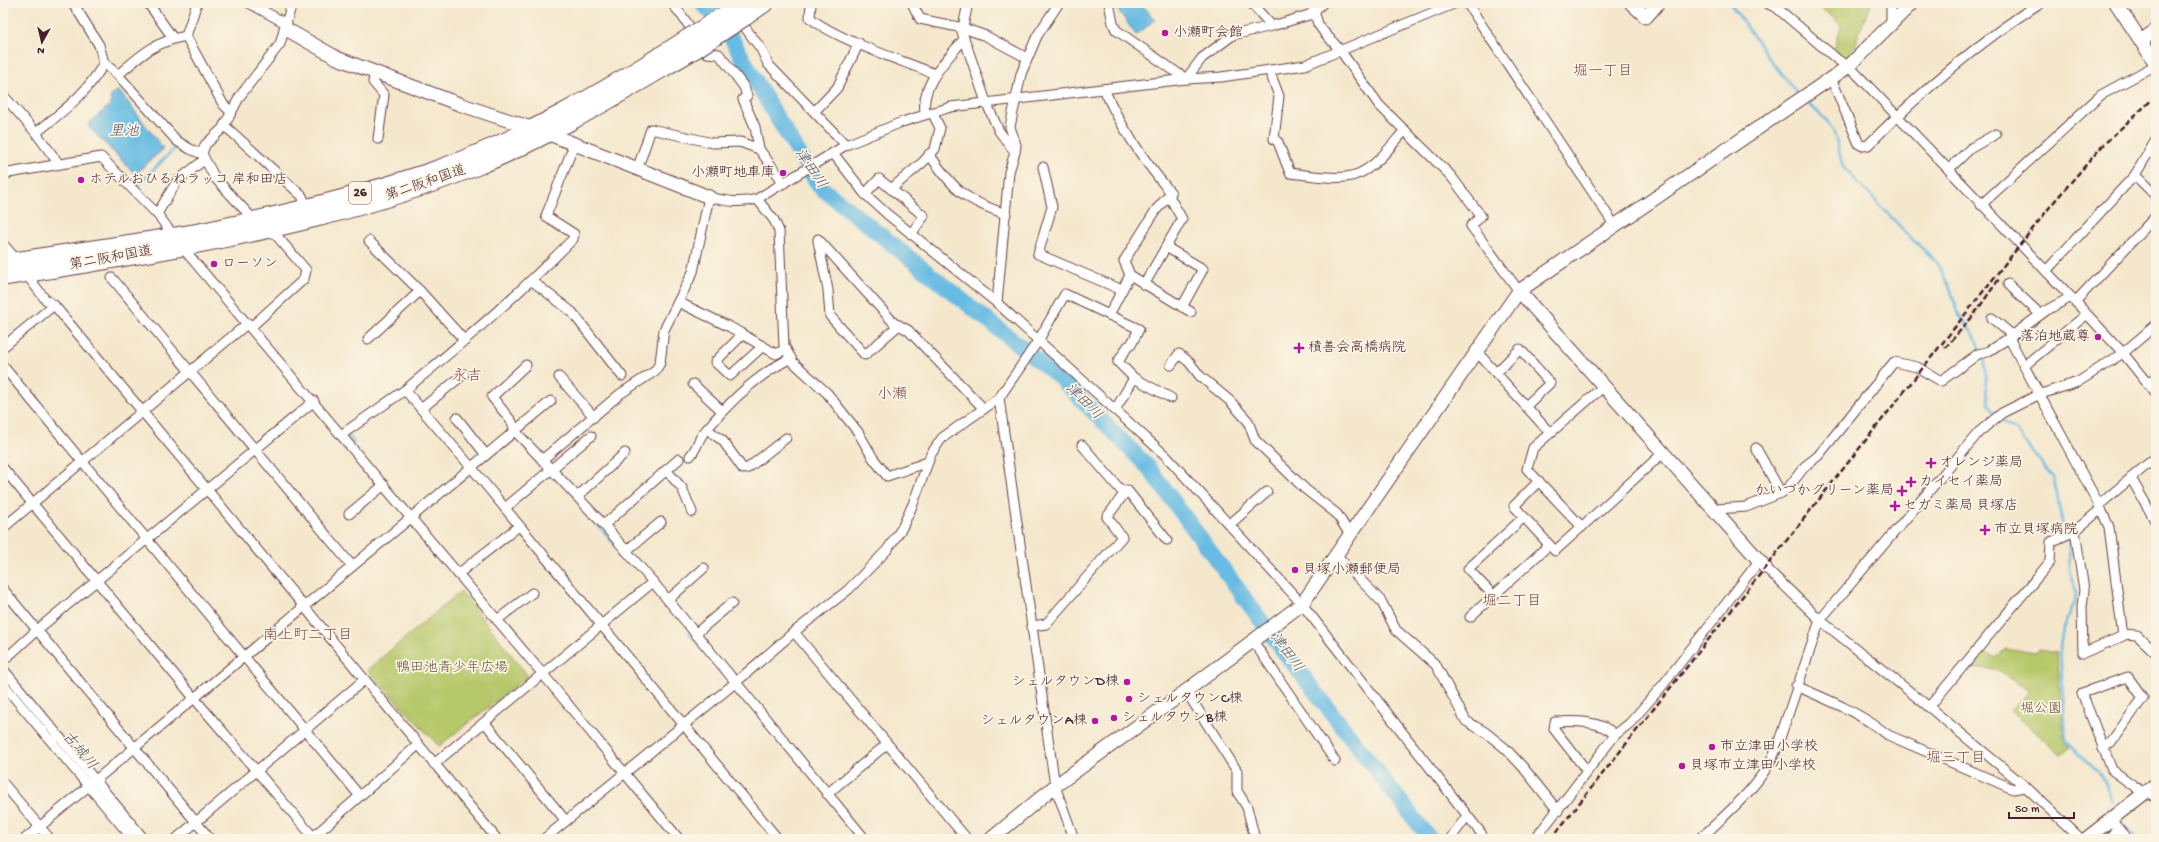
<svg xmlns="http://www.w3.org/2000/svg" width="2159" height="842" viewBox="0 0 2159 842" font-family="'Gochi Hand','Klee One',sans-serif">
<rect width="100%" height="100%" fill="#fcf5e5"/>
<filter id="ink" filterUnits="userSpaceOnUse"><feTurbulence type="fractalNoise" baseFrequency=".025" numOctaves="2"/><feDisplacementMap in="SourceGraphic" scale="8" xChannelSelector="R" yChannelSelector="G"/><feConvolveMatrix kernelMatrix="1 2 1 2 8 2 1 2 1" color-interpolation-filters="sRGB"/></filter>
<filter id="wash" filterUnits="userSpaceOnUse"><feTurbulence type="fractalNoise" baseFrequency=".012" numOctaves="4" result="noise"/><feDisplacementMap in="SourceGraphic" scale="16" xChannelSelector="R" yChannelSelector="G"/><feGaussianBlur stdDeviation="0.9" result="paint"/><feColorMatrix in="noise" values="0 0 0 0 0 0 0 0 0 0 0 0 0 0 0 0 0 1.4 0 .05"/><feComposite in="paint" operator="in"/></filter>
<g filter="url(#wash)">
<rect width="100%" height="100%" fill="#f4e7cc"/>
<g fill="#b6c86b" stroke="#80744b">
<polygon points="1815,3 1871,3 1850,56 1842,58 1833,51 1841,27 1839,23"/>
<polygon points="461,591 528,676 439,746 367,670"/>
<polygon points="2005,648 2035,653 2038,650 2057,653 2064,737 2070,748 2061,754 2010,710 2029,691 2000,671 1968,666 1980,651 1995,658"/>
</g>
<g fill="#67bbe3" stroke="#586d87">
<polygon points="1121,3 1141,3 1155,20 1136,35 1116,7"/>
<polygon points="117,91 120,92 163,148 161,151 135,174 89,127 89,123 110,105 112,102 110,97"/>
</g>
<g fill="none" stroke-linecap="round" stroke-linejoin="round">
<g stroke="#67bbe3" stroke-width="2.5">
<polyline points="1730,3 1771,61 1799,95"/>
<polyline points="1806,101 1827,121 1834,132 1843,167 1915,242 1935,260 1950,288 1959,315 1974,335 1985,361 1986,391 1989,405 1996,415"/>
<polyline points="139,105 146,113"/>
<polyline points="150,201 137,186 175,148 174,144"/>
<polyline points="162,212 167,217"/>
<polyline points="1999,419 2016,431 2054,479 2064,532 2069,541 2070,570 2076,592 2075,602 2063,628 2060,647 2066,739 2072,747 2098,771 2113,801"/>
<polyline points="347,434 354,443"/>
<polyline points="591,517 630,562"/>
<polyline points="689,633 707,655"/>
<polyline points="3,676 72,759"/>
<polyline points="2123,826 2136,839"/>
</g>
<polyline stroke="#67bbe3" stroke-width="16" points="702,3 725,27 771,108 819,186 1059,377 1148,467 1285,653 1430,839"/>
</g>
</g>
<g filter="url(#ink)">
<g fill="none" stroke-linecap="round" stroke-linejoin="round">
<defs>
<g id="street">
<polyline points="73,3 99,45 104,63 118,75 177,141 190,149 202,154"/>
<polyline points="148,3 173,38"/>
<polyline points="249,3 287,24"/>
<path d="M671,3C683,14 697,39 707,53L719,54L744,87L747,96L743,99L755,127L759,149L784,183"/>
<polyline points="727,3 761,49 768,64 846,145"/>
<path d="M811,3L810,18C840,41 898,59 935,74"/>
<polyline points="912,3 920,19 963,28 986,36 1027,58"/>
<polyline points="968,3 962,32 986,102 999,131 1015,152 1009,172 997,303"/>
<polyline points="1109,3 1113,23 1116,30 1186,79"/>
<polyline points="1251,3 1272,26"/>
<polyline points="1467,3 1615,226"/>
<polyline points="1766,3 1777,8 1838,60 1849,66 2071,297 2123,353 2156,394"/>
<polyline points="1891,3 1891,24"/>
<polyline points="1314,11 1318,24 1323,31 1340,50 1379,105 1451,176 1481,216 1471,226 1519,291"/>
<polyline points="186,36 223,104 231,112"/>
<path d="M1269,70L1279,96L1274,139L1278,142L1290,173C1308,175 1328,179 1346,177C1371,175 1390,147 1405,130"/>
<polyline points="375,72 373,82 384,95 378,139"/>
<path d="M118,75C141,55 154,42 186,36L197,3"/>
<path d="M1831,78L1859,144L1863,146L1868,145C1921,92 1977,43 2040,3"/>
<polyline points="1186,79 1202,58 1233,35 1272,26 1309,15 1323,3"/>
<path d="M1104,89C1121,128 1144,161 1171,193L1156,210L1124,261L1130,275L1191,312"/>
<polyline points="3,95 36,133 59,164"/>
<polyline points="815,111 837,88 859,43"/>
<path d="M925,114C920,84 946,61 964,39"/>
<polyline points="224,125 302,196 307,207"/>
<path d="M36,133C64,110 86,95 104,63"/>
<polyline points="2156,140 2135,175 2156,196"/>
<polyline points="1015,152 1016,145 1010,127 1021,74 1037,36 1059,3"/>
<polyline points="833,153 865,194 887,214 997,303 1166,456 1302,604 1481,833 1483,839"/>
<path d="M929,154C954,190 964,200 1006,214"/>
<polyline points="1043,167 1052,207 1038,254 1122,290"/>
<polyline points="1949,169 1971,148 1996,134"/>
<polyline points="637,170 651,129 713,143 740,142 759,149"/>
<polyline points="3,174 101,157 157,214 174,236"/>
<polyline points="891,189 922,163 935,149 940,128 932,112"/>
<polyline points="865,194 879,179 924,216 911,234"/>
<polyline points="757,199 774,220 779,231 784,346 793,362 827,393 858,432 873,458 887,476 928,462"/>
<polyline points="1981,205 2101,95 2156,65"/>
<polyline points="157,214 177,181 204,160"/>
<polyline points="255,221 215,178 202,154 205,145 223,128 240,96 280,44 292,3"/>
<polyline points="818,239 894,323 908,330 984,409"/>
<polyline points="369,241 420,291 465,341"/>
<polyline points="818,241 828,290 830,316 865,355 899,325"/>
<polyline points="182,247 542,673 679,839"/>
<polyline points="1166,247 1203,269 1182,307"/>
<polyline points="2046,271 2135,175"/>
<polyline points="26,274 45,299 54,305 497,839"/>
<polyline points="112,278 352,566"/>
<polyline points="532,281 572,312 622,376"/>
<polyline points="2008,284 2040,314"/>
<polyline points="1144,285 1182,219 1169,196"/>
<polyline points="678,302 730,327 776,354 786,349"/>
<polyline points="2075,302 2156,216"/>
<polyline points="1109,315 1139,329 1131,345 1128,346 1118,362 1134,378 1171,398"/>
<polyline points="1992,318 2012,335"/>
<polyline points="251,327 304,279 306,270 270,228"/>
<polyline points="743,334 715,362 730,376 763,346"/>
<polyline points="2009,338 2099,505 2109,527 2123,636 2083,653 2082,607 2084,590 2075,531"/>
<polyline points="368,339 420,291"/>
<polyline points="3,347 54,305"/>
<polyline points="1477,352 1550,433"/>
<polyline points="526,365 492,397 512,422 515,431 604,525 653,582 865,839"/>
<polyline points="1171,365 1179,354 1189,362 1200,376 1230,401 1248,421 1255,440 1305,489 1337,514 1350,535"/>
<polyline points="3,366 359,795"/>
<polyline points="2024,366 2086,315"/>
<polyline points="1496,373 1520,349 1550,383 1526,406"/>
<polyline points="559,377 594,417"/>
<polyline points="693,384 722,411"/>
<polyline points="2147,384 2156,377"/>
<path d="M405,390C464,342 520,293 573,239L574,234L546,216L574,145"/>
<polyline points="421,409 464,374"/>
<polyline points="1115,410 1134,378"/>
<polyline points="457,418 486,455"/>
<polyline points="341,435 405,390 471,467 778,839"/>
<path d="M786,438L748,468L743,469L723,441L707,429C731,400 757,375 791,358"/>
<polyline points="1082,445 1124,494"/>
<polyline points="1756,448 1781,493"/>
<path d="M690,456C698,448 698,437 707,429"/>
<path d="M542,460L620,394L655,371L660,363L664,330L693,272L709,197C726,201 740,204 757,199L846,145L902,122L951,107L1186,79L1221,77L1305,65L1456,3"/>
<polyline points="3,468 194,698 315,839"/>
<polyline points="666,470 682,488 692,512"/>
<polyline points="2131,478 2156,522"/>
<polyline points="1539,481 1514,506 1555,551 1664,452"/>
<polyline points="577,497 625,453"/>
<polyline points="2099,505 2156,457"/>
<polyline points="505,508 591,436"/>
<polyline points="1716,509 1746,507 1781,493 1788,488 1805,466 1818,456 1894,362 1917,367 1941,381 1978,354 1987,352 2009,338 2047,310 2071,297"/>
<polyline points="349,514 384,485"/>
<polyline points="604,525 679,459"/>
<polyline points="1229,525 1267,492"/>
<polyline points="1582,527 1527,469 1533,448 1604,386"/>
<polyline points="3,528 248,323"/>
<polyline points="626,551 661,522"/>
<polyline points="1336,555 1381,601 1396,630 1436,665 1466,721 1485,732 1505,748 1522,766 1558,811"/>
<polyline points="1765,567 1820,620 1929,707 2026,787 2081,839"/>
<polyline points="458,574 519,526"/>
<polyline points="3,589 210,839"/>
<polyline points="1494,596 1468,569 1524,517"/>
<polyline points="668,600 704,568"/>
<polyline points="1470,617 1549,545"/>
<polyline points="497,620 532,593"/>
<polyline points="1033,626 1046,624 1122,537 1107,517 1127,490 1167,540"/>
<polyline points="794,632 967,839"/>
<polyline points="695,634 732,603"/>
<polyline points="2122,634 2137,635 2156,653"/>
<polyline points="1253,641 1335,761"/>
<polyline points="3,661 37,630 314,401"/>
<polyline points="3,669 144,839"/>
<polyline points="3,684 133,839"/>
<path d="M1796,686C1829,700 1860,713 1888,735L2013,789L2026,787"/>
<polyline points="1186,691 1237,771 1237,791 1247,807 1255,839"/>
<polyline points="1929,707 2050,562 2051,542 2075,531 2101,509"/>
<polyline points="485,723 566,821"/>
<polyline points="2103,749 2111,742 2143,698 2128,677 2082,693 2112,770 2145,794"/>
<polyline points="434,764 653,582"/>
<path d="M1587,771L1554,729L1555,722C1574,721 1601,720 1615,735"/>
<polyline points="3,783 50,839"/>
<polyline points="2148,791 2156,797"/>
<polyline points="827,794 887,744"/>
<polyline points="2111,820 2127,839"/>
<polyline points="313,837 418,745"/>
<polyline points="25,839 551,401"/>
<polyline points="176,839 364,680"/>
<polyline points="544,839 735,683 794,632 848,590 887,550 902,528 913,504 931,454 942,438 999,398"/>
<polyline points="1072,839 1072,833 1055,786 999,398 1038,341 1065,294 1109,315 1130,275"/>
<polyline points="1450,839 1467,816"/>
<polyline points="1535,839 1615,735 1630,723 1663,685 1759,561"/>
<path d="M1700,839C1728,812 1760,787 1776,750L1820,620L1979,432L2002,413L2038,395L2078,382L2123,353L2156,325"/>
<polyline points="2110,839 2116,829"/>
</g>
<g id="secondary">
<polyline points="1631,3 1646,17 1658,3"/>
<polyline points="2116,3 2156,64"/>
<polyline points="286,29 337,58 459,104 549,134 709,197"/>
<polyline points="2141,41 2156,30"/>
<polyline points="3,247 20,267"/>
<polyline points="1519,291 1765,567"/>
<polyline points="991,839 1055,786 1186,691 1302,604 1519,291 1849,66 1912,3"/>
<polyline points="2086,839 2156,784"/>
</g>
<g id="highway">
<polyline points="745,17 765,3"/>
<path d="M3,263C72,251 141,243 209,230C283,215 357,196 429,172C520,141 607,90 688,38"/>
<path d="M3,277C54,270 105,261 156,252C266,232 374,208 478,166C556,134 624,91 696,49"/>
</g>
</defs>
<use href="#street" stroke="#643d43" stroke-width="11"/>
<use href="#secondary" stroke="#643d43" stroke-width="15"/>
<use href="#highway" stroke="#643d43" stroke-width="19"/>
<use href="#street" stroke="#fff" stroke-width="9"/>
<use href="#secondary" stroke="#fff" stroke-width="13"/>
<use href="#highway" stroke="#fff" stroke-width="17"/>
<g stroke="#4a1f2b" stroke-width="2.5" stroke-dasharray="6 3" stroke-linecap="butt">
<polyline points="1945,348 1973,316 1999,279"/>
<polyline points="1551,839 2053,203 2104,144 2156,96"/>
</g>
<defs>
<g id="highway-bridge">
<polyline points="688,38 738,6"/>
<polyline points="696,49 745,17"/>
</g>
</defs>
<use href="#highway-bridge" stroke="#643d43" stroke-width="19" stroke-linecap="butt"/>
<use href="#highway-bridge" stroke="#fff" stroke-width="17"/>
</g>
</g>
<g fill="#b5179e" stroke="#fcf5e5" stroke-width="1.5">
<circle cx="1165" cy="33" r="4"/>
<circle cx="783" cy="173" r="4"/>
<circle cx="81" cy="180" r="4"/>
<circle cx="214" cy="264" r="4"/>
<circle cx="2098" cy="337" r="4"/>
<path d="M1297 342h4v4h4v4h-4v4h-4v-4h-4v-4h4z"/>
<path d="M1929 457h4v4h4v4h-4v4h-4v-4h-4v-4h4z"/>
<path d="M1909 476h4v4h4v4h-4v4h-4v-4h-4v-4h4z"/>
<path d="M1900 485h4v4h4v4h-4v4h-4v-4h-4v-4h4z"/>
<path d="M1893 500h4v4h4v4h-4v4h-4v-4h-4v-4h4z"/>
<path d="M1983 524h4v4h4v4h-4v4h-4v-4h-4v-4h4z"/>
<circle cx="1295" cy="570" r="4"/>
<circle cx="1127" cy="682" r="4"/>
<circle cx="1129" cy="699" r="4"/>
<circle cx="1114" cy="718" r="4"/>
<circle cx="1095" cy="721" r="4"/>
<circle cx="1712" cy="747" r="4"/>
<circle cx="1682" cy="766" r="4"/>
</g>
<g text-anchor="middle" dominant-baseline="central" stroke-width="3.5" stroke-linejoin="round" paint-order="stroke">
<rect fill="#fcf5e5" stroke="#7f5f63" stroke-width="1" x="349" y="182" width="22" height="22" rx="3"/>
<g font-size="13" font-weight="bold" fill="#4a1f2b">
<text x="360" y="193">26</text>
</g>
<g font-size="14" fill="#4a1f2b" stroke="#fcf5e5" text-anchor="start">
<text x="1173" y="33">小瀬町会館</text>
<text x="775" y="173" text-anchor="end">小瀬町地車庫</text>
<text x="89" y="180">ホテルおひるねラッコ 岸和田店</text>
<text x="222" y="264">ローソン</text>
<text x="2090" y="337" text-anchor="end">落泊地蔵尊</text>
<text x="1308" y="348">積善会高橋病院</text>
<text x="1939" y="463">オレンジ薬局</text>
<text x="1919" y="482">カイセイ薬局</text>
<text x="1894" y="491" text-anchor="end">かいづかグリーン薬局</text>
<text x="1903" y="506">セガミ薬局 貝塚店</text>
<text x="1994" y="530">市立貝塚病院</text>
<text x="1303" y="570">貝塚小瀬郵便局</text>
<text x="1119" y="682" text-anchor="end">シェルタウンD棟</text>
<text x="1137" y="699">シェルタウンC棟</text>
<text x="1122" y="718">シェルタウンB棟</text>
<text x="1087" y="721" text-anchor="end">シェルタウンA棟</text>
<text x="1720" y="747">市立津田小学校</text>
<text x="1690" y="766">貝塚市立津田小学校</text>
</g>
<g font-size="14" fill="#4a1f2b" stroke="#fcf5e5">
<text transform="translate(426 184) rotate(-19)">第二阪和国道</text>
<text transform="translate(111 259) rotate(-10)">第二阪和国道</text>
</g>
<g font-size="14" fill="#6a523e" stroke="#fcf5e5">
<text x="452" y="668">鴨田池青少年広場</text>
<text x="2041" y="709">堀公園</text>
</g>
<g font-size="15" fill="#82494d" stroke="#fcf5e5">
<text x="1603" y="72">堀一丁目</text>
<text x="467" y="377">永吉</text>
<text x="892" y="395">小瀬</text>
<text x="1512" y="602">堀二丁目</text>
<text x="308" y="636">南上町二丁目</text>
<text x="1956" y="759">堀三丁目</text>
</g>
<g font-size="15" font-style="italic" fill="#54566b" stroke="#fcf5e5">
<text x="124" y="132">里池</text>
<text transform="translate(810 169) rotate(56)">津田川</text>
<text transform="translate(1083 402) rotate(45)">津田川</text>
<text transform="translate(1286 653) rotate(53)">津田川</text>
<text transform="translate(79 751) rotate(50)">古城川</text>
</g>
</g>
<rect width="2159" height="842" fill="none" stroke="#fcf5e5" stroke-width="16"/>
<g transform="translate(42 42) rotate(188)" stroke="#fcf5e5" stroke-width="3" paint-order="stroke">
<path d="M0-3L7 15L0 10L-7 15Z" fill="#4a1f2b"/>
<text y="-6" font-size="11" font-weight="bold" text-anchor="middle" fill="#4a1f2b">N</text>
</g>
<path d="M2009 812v6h65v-6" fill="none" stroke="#4a1f2b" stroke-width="2"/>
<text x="2015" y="812" font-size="12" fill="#4a1f2b" stroke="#fcf5e5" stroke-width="3" paint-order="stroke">50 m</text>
</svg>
